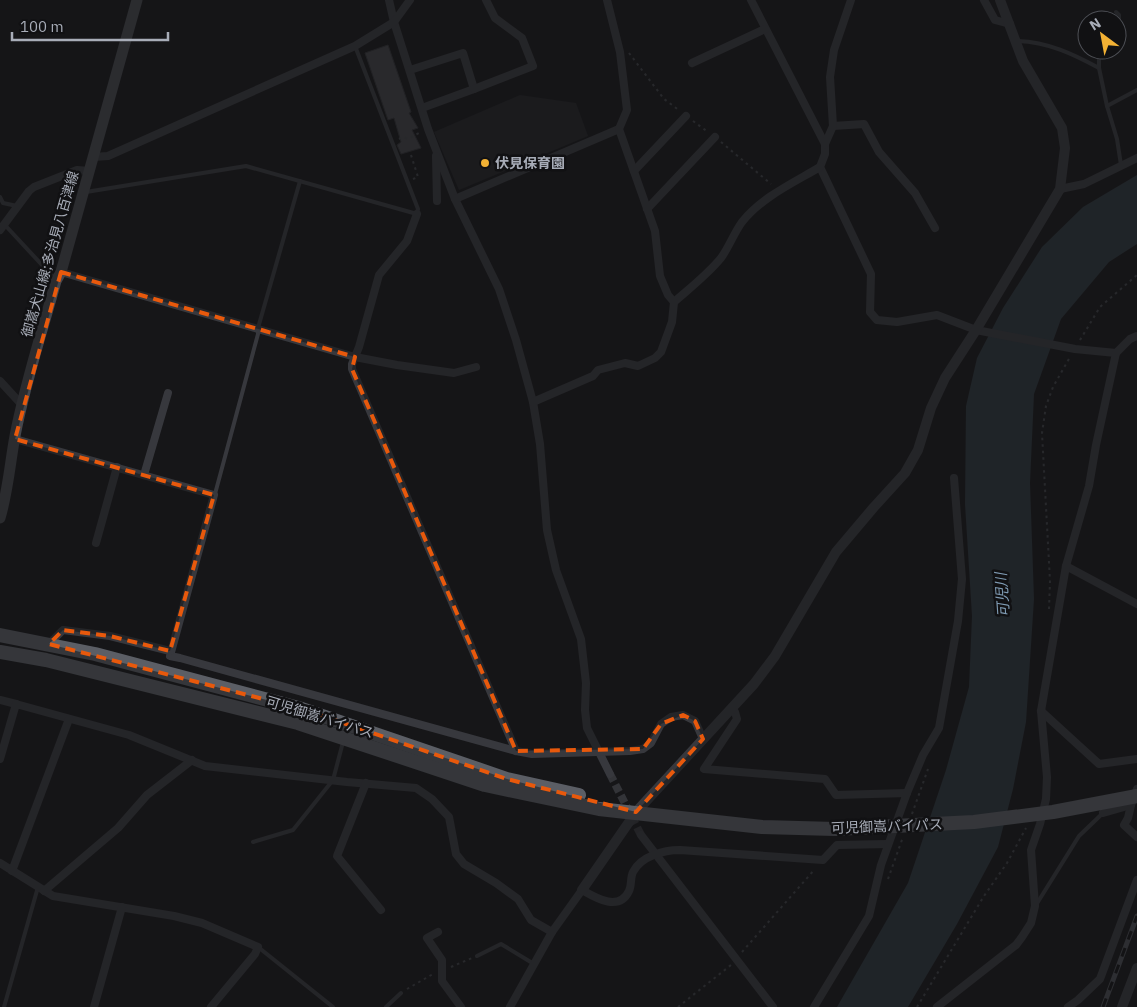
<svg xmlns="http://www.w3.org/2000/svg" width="1137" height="1007" viewBox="0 0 1137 1007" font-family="'IBM Plex Sans','Noto Sans JP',sans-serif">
<rect width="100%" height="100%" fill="#161618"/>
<polygon fill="#222225" points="520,95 576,103 588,136 459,190 434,132"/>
<polygon fill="#2c353c" points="1137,175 1137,244 1109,262 1061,319 1034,394 1030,483 1034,599 1026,722 1013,789 998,847 957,924 908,1007 837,1007 908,883 946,770 969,687 972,616 965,504 966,406 977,358 1003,308 1042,247 1083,207"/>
<polygon fill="#404145" stroke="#303034" points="388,45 411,112 409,113 418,128 412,130 421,148 401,154 397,145 401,142 394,118 388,120 365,53"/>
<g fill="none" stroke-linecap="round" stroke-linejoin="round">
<polyline stroke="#333438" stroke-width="8" stroke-dasharray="8 4" stroke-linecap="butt" points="610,774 641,835"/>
<g stroke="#3d3f44" stroke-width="2" stroke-dasharray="2.5 4" stroke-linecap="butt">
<polyline points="629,53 664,99 680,111"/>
<polyline points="693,121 708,132"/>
<polyline points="399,139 403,137 408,139 419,133"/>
<polyline points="721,142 771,184"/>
<polyline points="411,155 418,177 413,179"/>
<polyline points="1080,340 1100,307 1137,275"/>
<polyline points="1049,609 1050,581 1042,433 1046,406 1053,387 1070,357"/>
<polyline points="912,814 928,769"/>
<polyline points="888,879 903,837"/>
<polyline points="742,952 815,869"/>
<polyline points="451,967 472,958"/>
<polyline points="407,989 433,974"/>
<polyline points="678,1007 731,965"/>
<polyline points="917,1007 984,896 1007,863 1026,828"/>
</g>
<g stroke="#37383d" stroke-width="4">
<polyline points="1116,12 1119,15 1119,22 1117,25"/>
<path d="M1018,41C1048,42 1073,54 1099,68L1107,106"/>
<polyline points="1099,50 1099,68"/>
<polyline points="1121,165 1117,139 1107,106 1137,90"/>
<polyline points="86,192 246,166 417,214 418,209 355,46"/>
<polyline points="0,197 3,203 17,206"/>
<polyline points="4,224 55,279"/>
<polyline points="215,494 258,334 258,328 300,181"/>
<polyline points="253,842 293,830 333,780 343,742"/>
<polyline points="1036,905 1079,836 1103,813"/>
<polyline points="258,947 333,1007"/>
<polyline points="477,956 501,944 534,964"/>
<polyline points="4,1007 38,887"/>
<polyline points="386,1007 401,993"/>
</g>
<g stroke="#37383d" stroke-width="8">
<polyline points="389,0 394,22 428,129 455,199 499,289 516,340 533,402 540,444 547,530 556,570 581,639 586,683 585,710 587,728 610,774"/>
<polyline points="751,0 825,144 825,154 820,167 871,274 870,312 877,320 897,322 937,315 976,330 1075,349 1116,353"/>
<polyline points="984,0 995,20 1010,24"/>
<polyline points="692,63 765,29"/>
<polyline points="410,70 463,53 474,89 422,108"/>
<polyline points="474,89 533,66 522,38 495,18 486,0"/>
<polyline points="833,126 864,124 879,152 915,193 935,228"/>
<polyline points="825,144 833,126 830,77 834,50 851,0"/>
<polyline points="436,156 437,201"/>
<polyline points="93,157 108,156 355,46 394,22 410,0"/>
<polyline points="634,171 686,116"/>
<polyline points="1060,189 1084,184 1137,158"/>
<polyline points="455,199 619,129"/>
<polyline points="647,209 715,137"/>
<polyline points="417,214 407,241 379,275 359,347 352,364 352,369 516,751"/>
<polyline points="0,230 29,191 34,187 77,170 89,171"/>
<polyline points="61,272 355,357 397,365 454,373 476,367"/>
<path d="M674,302C690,288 707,275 721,258C729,247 734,233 742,222C762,197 793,183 820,167"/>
<polyline points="0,381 22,405"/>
<polyline points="533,402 593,376 598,370 625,363 638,366 655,358 661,352 672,322 674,302 668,295 660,276 655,231 619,129 627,110 620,52 607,0"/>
<polyline points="15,439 214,495 170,656 180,658 516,751 532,754 630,751 643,749 651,743 661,724 671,717 683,715 695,721 703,739"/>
<polyline points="144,475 168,393"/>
<polyline points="96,543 117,467"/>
<polyline points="1066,566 1137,604"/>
<polyline points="49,644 63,630 110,636 170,651"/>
<polyline points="0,700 16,704"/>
<polyline points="732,709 735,712 737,719 704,769 825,779 836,795 907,793"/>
<polyline points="1041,711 1099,764 1137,759"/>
<polyline points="0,759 16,704 129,735 205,766 347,782 416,788 432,799 449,817 456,854 464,864 496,883 518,899 531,920 552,932"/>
<polyline points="366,783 337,856 381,910"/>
<polyline points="1131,805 1128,818 1124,825 1137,837"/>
<polyline points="1103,813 1131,805 1137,789"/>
<polyline points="641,835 773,1007"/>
<polyline points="0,863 53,896 174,916 202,923 258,947 255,954 211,1007"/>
<polyline points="12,871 69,719"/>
<polyline points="44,891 118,828 147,795 192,760"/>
<polyline points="438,932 427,938 442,960 442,981 461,1007"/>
<polyline points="94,1007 122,907"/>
<path d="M510,1007L552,932L582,890C596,898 619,912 629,891C632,885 630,878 633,872C641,856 664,850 680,850L823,860L837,845L888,844"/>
<polyline points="814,1007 869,916 881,865 907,793 923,755 939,728 958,621 962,579 954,478"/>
<polyline points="937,1007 1016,945 1022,937 1031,923 1035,906 1031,850 1040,824 1046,799 1047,777 1041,711 1066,566 1089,486 1096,445 1116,353 1130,339 1137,336"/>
<polyline points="1068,1007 1078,1000 1100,979 1137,880"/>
</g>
<g stroke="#37383d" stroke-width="10">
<polyline points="582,890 636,812 754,684 775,656 836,552 874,507 905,473 918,450 931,408 945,378 976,330 1060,189 1065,148 1062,128 1023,61 1000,0"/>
<polyline points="1122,1007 1137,968"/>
</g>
<path stroke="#45474d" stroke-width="11" d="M0,518C8,491 10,463 15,436C25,383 42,332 56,281L61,272L137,0"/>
<g stroke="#5b5e65" stroke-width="14">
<polyline points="0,635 95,654 302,709 507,779 579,795"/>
<polyline points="0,652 46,660 298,723 485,785 599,809 762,827 835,829"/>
</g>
<defs>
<polyline id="rail" points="1103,1007 1137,916"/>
</defs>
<use href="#rail" stroke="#4a4c52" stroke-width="5"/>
<use href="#rail" stroke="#111113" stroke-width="3" stroke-dasharray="9" stroke-linecap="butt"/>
<polyline stroke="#5b5e65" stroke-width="14" points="835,829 974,822 1053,812 1137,796"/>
</g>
<path d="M0 0H1137V1007H0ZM61,272L355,357L352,369L516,751L643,749L661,724L683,715L695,721L703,739L636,812L507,779L302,709L49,644L63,630L110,636L170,651L214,495L15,439Z" fill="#161618" fill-opacity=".55" fill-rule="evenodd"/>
<path fill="none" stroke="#e8590c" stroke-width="4" stroke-dasharray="10 6" stroke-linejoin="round" d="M61,272L355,357L352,369L516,751L643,749L661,724L683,715L695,721L703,739L636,812L507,779L302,709L49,644L63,630L110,636L170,651L214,495L15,439Z"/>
<circle fill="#f2b134" stroke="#111113" stroke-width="2" cx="485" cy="163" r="5"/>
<g text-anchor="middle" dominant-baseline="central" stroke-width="5" stroke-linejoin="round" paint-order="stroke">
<g font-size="14" font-weight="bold" fill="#a8adb8" stroke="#111113" text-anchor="start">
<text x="495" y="163">伏見保育園</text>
</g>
<g font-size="14" fill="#a8adb8" stroke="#111113">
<text transform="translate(50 254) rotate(-74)">御嵩犬山線;多治見八百津線</text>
<text transform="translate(320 717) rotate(17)">可児御嵩バイパス</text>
<text transform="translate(887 826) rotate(-2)">可児御嵩バイパス</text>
</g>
<g font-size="15" font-style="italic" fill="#7f9bb3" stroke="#111113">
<text transform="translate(1002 595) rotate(-94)">可児川</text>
</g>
</g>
<g transform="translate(1102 35) rotate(328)"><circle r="24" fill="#111113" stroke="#4d4f55"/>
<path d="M0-4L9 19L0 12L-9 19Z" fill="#f2b134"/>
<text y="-8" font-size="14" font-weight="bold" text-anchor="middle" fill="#a8adb8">N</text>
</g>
<path d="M12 32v8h156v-8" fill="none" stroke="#a8adb8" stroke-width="2.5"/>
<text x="20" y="32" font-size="15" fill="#a8adb8" stroke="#111113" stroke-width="4" paint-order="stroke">100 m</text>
</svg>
